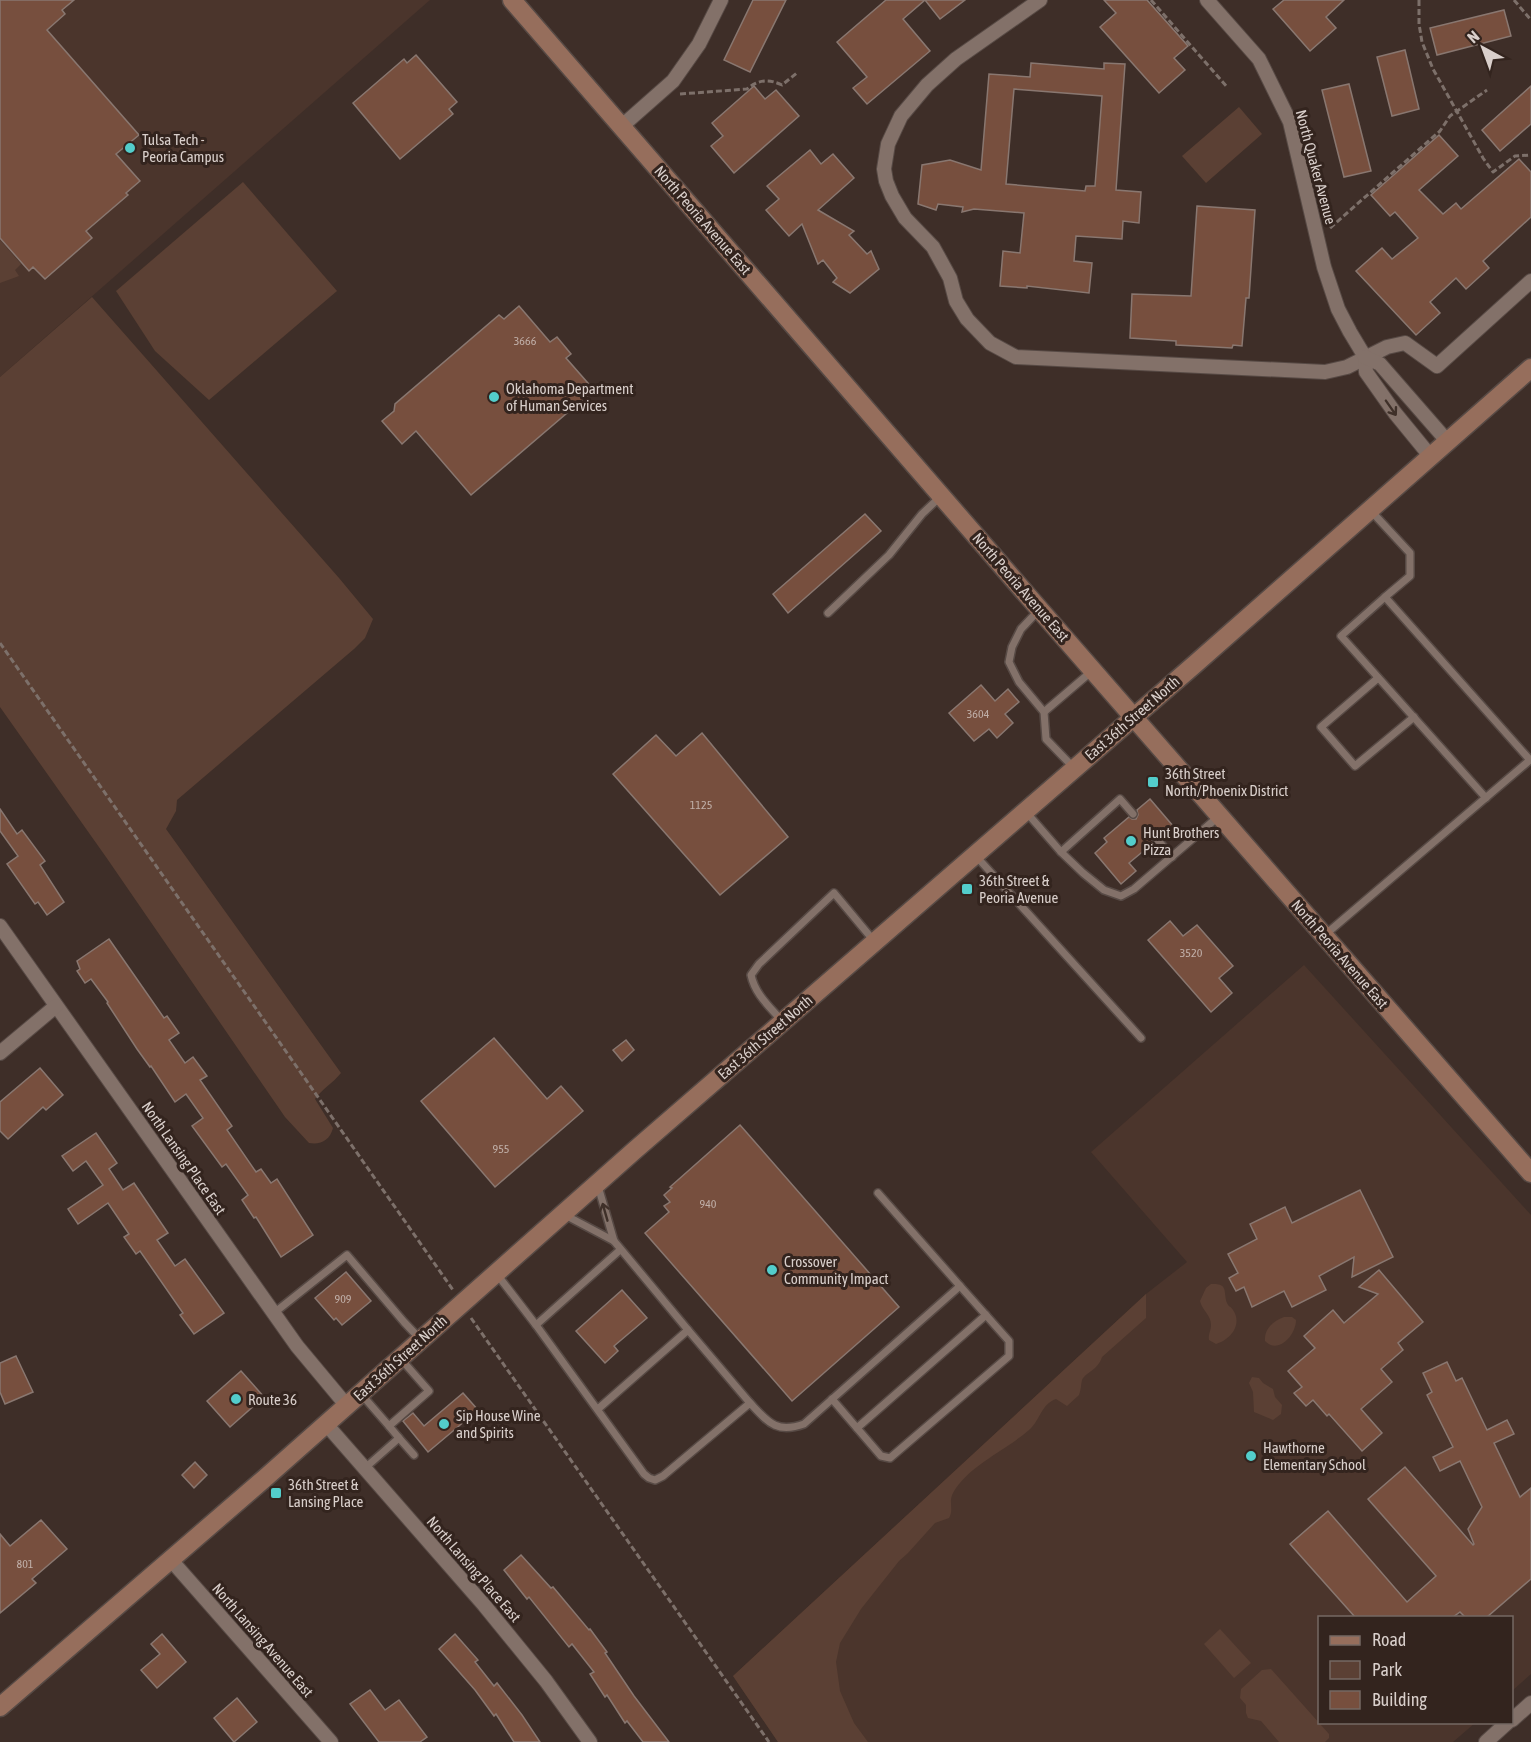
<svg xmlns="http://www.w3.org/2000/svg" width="1531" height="1742" viewBox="0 0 1531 1742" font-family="'Asap Condensed',sans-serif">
<rect width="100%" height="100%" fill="#3e2e28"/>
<g fill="#4b352c">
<polygon points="0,0 430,0 0,377"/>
<polygon points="1304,965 1531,1215 1531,1674 1512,1691 1512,1618 1320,1618 1320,1722 1475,1723 1453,1742 778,1742 733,1676 1146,1294 1187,1262 1091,1152"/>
</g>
<g fill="#5b4034">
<polygon points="1239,107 1262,134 1206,183 1182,156"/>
<polygon points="243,182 337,291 209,400 155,351 116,291"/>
<polygon points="0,240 21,264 15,270 19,276 0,283"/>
<path d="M92,297L339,578L373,619L365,638L354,649L177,800L176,811L166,829L341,1073C333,1083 322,1089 315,1099L333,1128C330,1140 321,1145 309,1143L285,1117L106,857L0,707V377Z"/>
<path d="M1211,1284C1229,1283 1223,1292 1227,1303C1230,1309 1229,1304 1233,1310C1243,1325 1230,1340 1216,1344L1209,1340C1208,1334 1211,1331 1211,1325C1211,1315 1202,1310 1200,1301L1206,1288Z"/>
<path d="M1146,1294V1318L1102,1357C1098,1370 1086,1372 1082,1380C1081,1384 1081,1390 1079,1395L1067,1406L1056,1399C1041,1404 1040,1421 1029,1430C1006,1450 974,1463 956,1488C946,1502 955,1507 949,1518L935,1523L908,1553L899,1561L861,1609L840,1643L836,1662L840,1691L854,1723L868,1742H778L733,1676Z"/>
<path d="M1284,1317H1292L1296,1320C1296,1335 1278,1355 1265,1341C1264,1329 1273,1321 1284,1317Z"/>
<polygon points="1252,1377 1259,1378 1263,1383 1273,1389 1275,1397 1282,1405 1281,1414 1273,1420 1254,1412 1253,1392 1249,1383"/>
<polygon points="1220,1629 1251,1663 1234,1678 1204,1644"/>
<polygon points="1271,1669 1329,1734 1329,1738 1325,1742 1279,1742 1261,1721 1248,1718 1246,1713 1246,1705 1240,1698 1241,1689 1262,1670"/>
</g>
<g fill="#774f3e" stroke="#897770" stroke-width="1.5" fill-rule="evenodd">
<polygon points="0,0 74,0 62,10 65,14 47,30 139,135 116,154 140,181 126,193 128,195 86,231 92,238 45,279 33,267 29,271 0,238"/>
<polygon points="753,0 786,0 750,72 724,60"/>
<polygon points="886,0 925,0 903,19 930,51 867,104 853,88 867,77 837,42"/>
<polygon points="925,0 965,0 940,19"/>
<polygon points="1104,0 1147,0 1188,46 1174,58 1185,70 1159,93 1100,27 1116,13"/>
<polygon points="1284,0 1344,0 1326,17 1336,28 1310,51 1273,9"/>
<polygon points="1504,10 1511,36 1437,55 1430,28"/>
<polygon points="1405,50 1419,109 1392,116 1377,57"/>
<polygon points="416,55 457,102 449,109 453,114 400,159 353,103 404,59 407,63"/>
<path d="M1031,63L1104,69V63L1125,64L1116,190L1141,192L1139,223L1123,221L1122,239L1076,236L1074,261L1092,263L1089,293L1027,286V288L1000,286L1003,251L1020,253L1024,213L974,209L962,212L963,207L938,204L936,210L918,204L922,165L950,160L981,170L989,74L1030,77ZM1014,89L1102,96L1095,186H1086L1085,191L1006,184Z"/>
<polygon points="1349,84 1371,171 1344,177 1322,90"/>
<polygon points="754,86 765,99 776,90 799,116 734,173 711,146 723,136 712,123"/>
<polygon points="1531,86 1531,124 1500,151 1482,130"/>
<polygon points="1439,135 1458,156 1419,190 1443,214 1456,203 1461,209 1519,159 1531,172 1531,217 1483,261 1489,268 1466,289 1456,278 1430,302 1440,313 1416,335 1356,271 1382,248 1392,259 1418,238 1395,212 1390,216 1371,195"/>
<polygon points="810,150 821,164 833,154 854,178 818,210 854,231 849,235 867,254 871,251 879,269 850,293 833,282 837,278 823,260 818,264 802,224 789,236 766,210 779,199 767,186"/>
<polygon points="1197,206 1255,210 1249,298 1246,298 1242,346 1233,345 1232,348 1195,346 1176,345 1176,341 1130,338 1132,294 1191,296"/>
<polygon points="519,306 550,342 557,337 571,354 566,358 594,390 471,495 416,431 402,444 382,421 394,411 395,404 499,315 504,319"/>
<polygon points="865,514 881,531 788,613 773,594"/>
<polygon points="981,685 995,701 1008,689 1019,702 1005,714 1013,723 997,738 989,729 974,741 949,713"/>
<polygon points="702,733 788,837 720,895 613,774 656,735 676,756"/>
<polygon points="1150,799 1173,826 1161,835 1157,833 1153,835 1151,839 1153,843 1129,863 1136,871 1121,884 1095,853 1107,842 1104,838 1129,817 1132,819 1136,819 1138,815 1137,810"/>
<polygon points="0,809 17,834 22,830 45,861 40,865 64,902 47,915 38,902 35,904 7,864 18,856 0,831"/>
<polygon points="1170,921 1183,936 1197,925 1233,966 1219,978 1232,993 1211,1012 1148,940"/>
<polygon points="109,939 164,1018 167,1016 179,1033 169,1040 185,1063 193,1057 207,1076 200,1080 232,1126 227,1130 256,1172 261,1169 271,1183 277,1179 313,1235 281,1257 256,1217 254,1218 242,1200 248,1195 226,1164 222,1167 192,1126 203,1118 186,1094 175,1102 151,1066 150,1067 137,1049 107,1003 108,1002 91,979 85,983 77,971 80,969 77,961"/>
<polygon points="494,1038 547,1099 561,1086 583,1111 495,1187 421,1101"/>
<polygon points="626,1040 634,1050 622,1061 613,1050"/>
<polygon points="40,1068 63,1095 46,1110 43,1107 8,1139 0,1131 0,1102"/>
<polygon points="740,1125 899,1307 792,1401 645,1233 669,1212 664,1206 670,1202 664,1195 672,1188 670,1187"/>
<polygon points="96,1133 117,1163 109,1169 123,1190 134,1183 168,1233 157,1240 175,1266 185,1259 224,1313 194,1334 180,1315 183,1313 140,1251 136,1254 124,1237 129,1234 108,1203 78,1224 68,1209 103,1185 86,1161 73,1171 62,1156"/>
<polygon points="1360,1190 1393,1257 1352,1277 1354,1257 1319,1276 1326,1290 1292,1307 1284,1291 1252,1307 1244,1287 1236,1291 1229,1278 1238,1273 1228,1254 1257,1239 1250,1224 1285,1207 1292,1223"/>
<polygon points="1379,1270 1423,1322 1398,1343 1403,1350 1381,1369 1392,1382 1361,1409 1382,1433 1362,1451 1329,1414 1327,1416 1313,1400 1306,1406 1294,1393 1302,1387 1288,1371 1315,1348 1304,1336 1333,1310 1344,1323 1378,1294 1359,1287"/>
<polygon points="346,1272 371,1301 342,1325 336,1318 334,1320 315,1298"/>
<polygon points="622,1290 647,1318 614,1346 618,1351 605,1363 576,1331"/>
<polygon points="16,1356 33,1392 5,1404 0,1392 0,1363"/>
<polygon points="1447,1362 1456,1381 1462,1378 1487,1430 1507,1420 1514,1434 1494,1443 1520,1497 1531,1488 1531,1579 1487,1617 1465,1617 1460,1612 1453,1617 1355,1617 1290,1544 1328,1511 1407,1602 1436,1576 1368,1499 1405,1467 1473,1545 1474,1544 1468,1529 1482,1507 1460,1461 1440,1471 1433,1457 1453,1447 1427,1395 1432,1392 1423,1373"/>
<polygon points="241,1371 264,1397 230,1427 207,1401"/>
<polygon points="463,1393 478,1410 428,1452 403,1421 413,1413 424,1426"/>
<polygon points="195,1462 207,1475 194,1488 182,1475"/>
<polygon points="41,1520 67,1549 32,1579 36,1583 0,1613 0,1534 10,1546"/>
<polygon points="521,1555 551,1588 553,1587 589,1630 590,1629 607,1652 605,1653 634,1696 669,1742 643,1742 627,1721 625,1723 607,1695 605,1697 590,1674 594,1672 572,1644 569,1647 529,1597 527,1599 504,1570"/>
<polygon points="162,1634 186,1662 157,1688 141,1670 160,1654 151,1644"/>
<polygon points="455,1634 478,1660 475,1662 494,1686 497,1683 522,1715 540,1742 514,1742 496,1714 494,1716 475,1690 439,1649"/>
<polygon points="370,1690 385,1710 399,1700 427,1737 420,1742 379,1742 350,1704"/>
<polygon points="237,1698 257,1722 234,1742 214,1718"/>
</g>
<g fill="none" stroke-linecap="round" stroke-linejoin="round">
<defs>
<g id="service">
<polyline points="1385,597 1341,636 1486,798"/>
<polyline points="1038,611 1021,629 1012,647 1009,662 1019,682 1044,712 1046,739 1073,767"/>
<polyline points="828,613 889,555 922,514 940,497"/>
<polyline points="1378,678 1321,727 1355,766 1414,717"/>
<polyline points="1044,712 1092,671"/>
<polyline points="1027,813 1061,852 1083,873 1104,890 1121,896 1134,889 1218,817"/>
<polyline points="1157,839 1172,857"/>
<polyline points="1061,852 1120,799 1133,814"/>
<polyline points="975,855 1141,1038"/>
<polyline points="1326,934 1530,760 1385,597 1410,576 1410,553 1372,512"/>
<path d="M781,1020C769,1006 755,994 751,975L759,964L834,893L874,941"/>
<polyline points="598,1186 614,1241 688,1330"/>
<polyline points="565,1215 614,1241"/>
<path d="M496,1273L536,1325L644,1474L649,1478L655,1480L663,1476L750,1403C768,1422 776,1434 804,1424L960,1286L878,1193"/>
<polyline points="274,1313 347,1255 404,1322 421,1340"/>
<polyline points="536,1325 620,1250"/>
<polyline points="362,1395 389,1426 429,1391 400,1358"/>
<polyline points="832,1399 881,1456 890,1458 1009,1356 1009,1341 960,1286"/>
<polyline points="598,1409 688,1330 750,1403"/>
<polyline points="857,1428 986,1315"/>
<polyline points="399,1438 414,1455"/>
<polyline points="365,1468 399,1438 389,1426"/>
</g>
<g id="minor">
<polyline points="1040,0 956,59 927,85 901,116 888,144 884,169 886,181 892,196 905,218 933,247 950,278 956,301 967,319 990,343 1016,357 1325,372 1347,367 1387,347 1405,343 1437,366 1531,281"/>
<polyline points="1207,0 1259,59 1290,122 1324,267 1338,309 1350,332 1365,357 1366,372 1395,413 1431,457"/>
<polyline points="622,126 673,81 699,44 721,0"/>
<polyline points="1365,357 1380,364 1448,442"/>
<polyline points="0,926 297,1346 347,1406"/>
<polyline points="0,1053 56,1006"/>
<polyline points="326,1424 484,1605 546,1681 590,1742"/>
<polyline points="171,1560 331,1742"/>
<polyline points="1512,1720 1531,1703"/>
<polyline points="1486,1742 1508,1722"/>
</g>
<g id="secondary">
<polyline points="512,0 1027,595 1531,1173"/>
<polyline points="0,1707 264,1479 635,1150 1194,665 1531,368"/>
</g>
</defs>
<use href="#service" stroke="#574a45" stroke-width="10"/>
<use href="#minor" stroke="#574a45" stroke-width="16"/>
<use href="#secondary" stroke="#574a45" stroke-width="21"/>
<g stroke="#7d706a" stroke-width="3" stroke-dasharray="6 3" stroke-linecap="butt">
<polyline points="1151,0 1227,87"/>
<polyline points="1419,0 1419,24 1422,42 1433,69 1483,158 1493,172 1515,156 1531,155"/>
<polyline points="1514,0 1531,20"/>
<path d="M680,94L747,89C759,79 769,79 782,85L798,72"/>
<polyline points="1330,228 1440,131 1450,116 1487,90"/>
<polyline points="0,643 453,1290"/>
<polyline points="471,1318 769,1742"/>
</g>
<use href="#service" stroke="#837169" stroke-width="7"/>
<use href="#minor" stroke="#837169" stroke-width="14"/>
<use href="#secondary" stroke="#966e5c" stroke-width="18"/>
</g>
<defs><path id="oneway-shaft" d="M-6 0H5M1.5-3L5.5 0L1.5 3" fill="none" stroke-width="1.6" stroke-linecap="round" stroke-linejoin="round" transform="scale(1.5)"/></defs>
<g stroke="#3f3029">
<use href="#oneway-shaft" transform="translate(1391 408) rotate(55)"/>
<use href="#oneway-shaft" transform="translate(605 1212) rotate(-106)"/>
</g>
<g fill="#53cdcb" stroke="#33241e" stroke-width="2">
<circle cx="130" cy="148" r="6"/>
<circle cx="494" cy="397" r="6"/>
<rect x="1147" y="776" width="12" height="12" rx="3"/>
<circle cx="1131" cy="841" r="6"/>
<rect x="961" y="883" width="12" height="12" rx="3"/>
<circle cx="772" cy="1270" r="6"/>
<circle cx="236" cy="1399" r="6"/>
<circle cx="444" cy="1424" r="6"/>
<circle cx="1251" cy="1456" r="6"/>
<rect x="270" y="1487" width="12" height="12" rx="3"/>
</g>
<g text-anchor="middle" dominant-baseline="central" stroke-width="6" stroke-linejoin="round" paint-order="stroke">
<g font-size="12" fill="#c0afa8">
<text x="525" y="341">3666</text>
<text x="978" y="714">3604</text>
<text x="701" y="805">1125</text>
<text x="1191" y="953">3520</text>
<text x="501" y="1149">955</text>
<text x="708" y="1204">940</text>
<text x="343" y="1299">909</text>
<text x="25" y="1564">801</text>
</g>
<g font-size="15" fill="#d9cfcb" stroke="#33241e" text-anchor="start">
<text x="142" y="139">Tulsa Tech -<tspan x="142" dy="17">Peoria Campus</tspan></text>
<text x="506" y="388">Oklahoma Department<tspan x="506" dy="17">of Human Services</tspan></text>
<text x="1165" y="773">36th Street<tspan x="1165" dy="17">North/Phoenix District</tspan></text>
<text x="1143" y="832">Hunt Brothers<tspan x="1143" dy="17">Pizza</tspan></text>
<text x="979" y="880">36th Street &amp;<tspan x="979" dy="17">Peoria Avenue</tspan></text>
<text x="784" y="1261">Crossover<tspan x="784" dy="17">Community Impact</tspan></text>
<text x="248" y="1399">Route 36</text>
<text x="456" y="1415">Sip House Wine<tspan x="456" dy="17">and Spirits</tspan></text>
<text x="1263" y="1447">Hawthorne<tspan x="1263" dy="17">Elementary School</tspan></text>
<text x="288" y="1484">36th Street &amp;<tspan x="288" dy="17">Lansing Place</tspan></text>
</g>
<g font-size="15" fill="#d9cfcb" stroke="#33241e">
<text transform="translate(1316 167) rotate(75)">North Quaker Avenue</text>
<text transform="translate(703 220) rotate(49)">North Peoria Avenue East</text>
<text transform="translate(1021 587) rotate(49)">North Peoria Avenue East</text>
<text transform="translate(1132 718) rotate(-41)">East 36th Street North</text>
<text transform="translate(1340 954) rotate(49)">North Peoria Avenue East</text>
<text transform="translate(765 1037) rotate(-41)">East 36th Street North</text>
<text transform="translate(184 1158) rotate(55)">North Lansing Place East</text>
<text transform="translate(400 1358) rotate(-42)">East 36th Street North</text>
<text transform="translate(474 1569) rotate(49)">North Lansing Place East</text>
<text transform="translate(263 1640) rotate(49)">North Lansing Avenue East</text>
</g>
</g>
<rect x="1318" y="1616" width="195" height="108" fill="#33241e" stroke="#756863" stroke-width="1.5"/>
<rect x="1330" y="1636" width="30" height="9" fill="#966e5c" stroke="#756863" stroke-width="1.5"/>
<text x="1372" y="1646" font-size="18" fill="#d9cfcb">Road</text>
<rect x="1330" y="1661" width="30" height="18" fill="#5b4034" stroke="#756863" stroke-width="1.5"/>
<text x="1372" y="1676" font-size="18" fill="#d9cfcb">Park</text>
<rect x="1330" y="1691" width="30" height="18" fill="#774f3e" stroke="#756863" stroke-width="1.5"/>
<text x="1372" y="1706" font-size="18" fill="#d9cfcb">Building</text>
<g transform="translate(1483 48) rotate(319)" stroke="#33241e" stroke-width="4.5" paint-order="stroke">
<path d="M0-4.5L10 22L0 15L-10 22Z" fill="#d9cfcb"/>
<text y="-9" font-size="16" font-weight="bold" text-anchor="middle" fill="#d9cfcb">N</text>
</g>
</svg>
